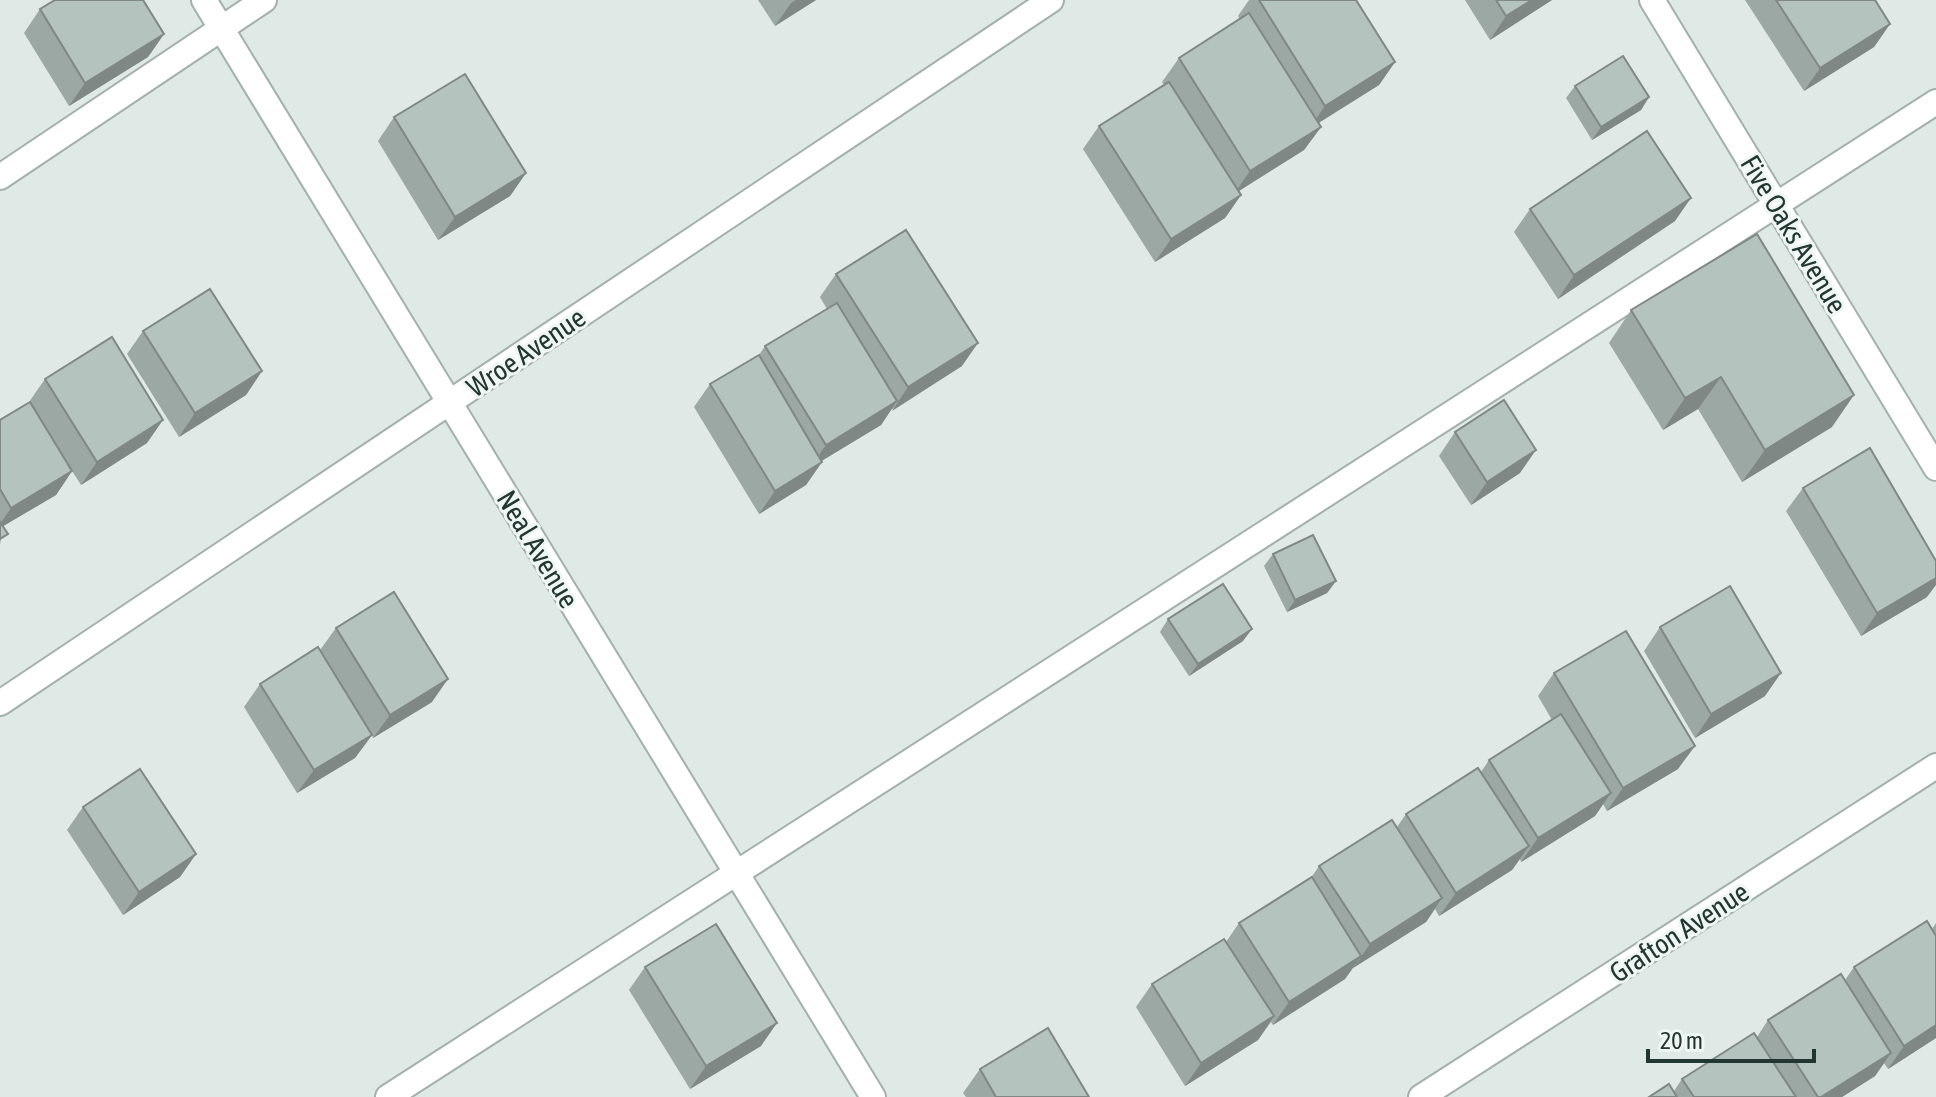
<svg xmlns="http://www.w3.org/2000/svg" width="1936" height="1097" viewBox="0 0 1936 1097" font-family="'Asap Condensed',sans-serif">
<rect width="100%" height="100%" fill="#dfe9e5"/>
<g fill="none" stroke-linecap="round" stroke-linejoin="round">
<defs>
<g id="service">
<polyline points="0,177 264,0"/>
<polyline points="388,1097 1936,102"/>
</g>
<g id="minor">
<polyline points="204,0 873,1097"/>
<polyline points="1652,0 1936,468"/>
<polyline points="0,703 1051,0"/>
<polyline points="1421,1097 1936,766"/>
</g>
</defs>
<use href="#service" stroke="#a3b0ac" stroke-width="28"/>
<use href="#minor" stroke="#a3b0ac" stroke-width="28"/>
<use href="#service" stroke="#fff" stroke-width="24"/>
<use href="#minor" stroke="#fff" stroke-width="24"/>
</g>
<g fill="#9ca8a3">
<polygon points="758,0 816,0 775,26"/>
<polygon points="1249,0 1356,0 1395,62 1379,85 1318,123 1321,127 1304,150 1239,191 1241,195 1225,218 1155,262 1083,149 1099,126 1164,85 1162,82 1179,58 1240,19 1238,16"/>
<polygon points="1465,0 1552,0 1490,40"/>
<polygon points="1745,0 1875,0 1890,24 1874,47 1804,91"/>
<polygon points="40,9 164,34 148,57 69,106 24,33"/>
<polygon points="1575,86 1649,97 1641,110 1592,140 1566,98"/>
<polygon points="394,117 526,173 510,196 438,240 378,141"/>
<polygon points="1530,209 1675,221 1558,299 1514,232"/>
<polygon points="836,274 962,366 891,410 881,425 821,461 822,462 806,485 759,514 694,407 710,384 759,355 765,346 827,309 820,297"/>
<polygon points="1631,310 1832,427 1742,482 1698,409 1663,430 1609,343"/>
<polygon points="143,331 262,371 246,395 179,437 127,354"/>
<polygon points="45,379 147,443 81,485 60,452 72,471 56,495 3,526 0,545 0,420 29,402"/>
<polygon points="1455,432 1520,473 1471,505 1439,456"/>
<polygon points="1803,488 1927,597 1861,636 1786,511"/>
<polygon points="1273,554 1336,581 1327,593 1287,612 1264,566"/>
<polygon points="1168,619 1243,641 1189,676 1160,632"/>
<polygon points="1660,627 1765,696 1695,738 1644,651"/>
<polygon points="336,628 432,702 373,738 372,735 355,758 297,793 244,707 260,684 320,650"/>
<polygon points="1554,673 1678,769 1607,811 1603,804 1595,816 1521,862 1520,859 1512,870 1439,916 1435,909 1426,922 1353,968 1345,979 1273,1025 1271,1022 1258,1040 1185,1086 1136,1007 1152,984 1226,942 1239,923 1311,878 1319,866 1397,827 1406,814 1481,772 1489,760 1552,720 1538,696"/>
<polygon points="83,807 196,854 180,877 123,915 67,830"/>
<polygon points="1936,923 1936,1038 1888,1069 1884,1063 1875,1076 1842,1097 1649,1097 1674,1091 1682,1079 1757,1037 1768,1020 1845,980 1854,967 1932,929"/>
<polygon points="645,967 761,1046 690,1089 629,990"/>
<polygon points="980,1069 1089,1097 966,1097 963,1093"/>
</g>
<g fill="#7f8885">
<polygon points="796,0 816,0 775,26 791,3"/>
<polygon points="1532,0 1552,0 1490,40 1506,16"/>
<polygon points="1890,24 1874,47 1804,91 1820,68"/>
<polygon points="164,34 148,57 69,106 85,83"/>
<polygon points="1395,62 1379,85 1309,129 1325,106"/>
<polygon points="1649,97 1641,110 1592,140 1601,127"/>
<polygon points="1321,127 1304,150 1234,194 1250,171"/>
<polygon points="526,173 510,196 438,240 455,217"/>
<polygon points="1241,195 1225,218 1155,262 1171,239"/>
<polygon points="1691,198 1675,221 1558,299 1574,275"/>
<polygon points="978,343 962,366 892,411 908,387"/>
<polygon points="262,371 246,395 179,437 195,413"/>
<polygon points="1721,377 1698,409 1663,430 1685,398"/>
<polygon points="1854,395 1832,427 1742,482 1765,450"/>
<polygon points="897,401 881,425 810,468 826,445"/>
<polygon points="163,420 147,443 81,485 97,462"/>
<polygon points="1536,450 1520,473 1471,505 1487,482"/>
<polygon points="822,462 806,485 759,514 775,491"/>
<polygon points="72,471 56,495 0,528 0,524 11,508"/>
<polygon points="1936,578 1936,585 1927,597 1861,636 1877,613"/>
<polygon points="1336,581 1327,593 1287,612 1295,600"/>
<polygon points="1252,629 1243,641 1189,676 1198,664"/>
<polygon points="1781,673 1765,696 1695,738 1711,714"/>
<polygon points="448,679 432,702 373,738 390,715"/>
<polygon points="372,735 355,758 297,793 314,770"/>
<polygon points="1695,746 1678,769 1607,811 1623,788"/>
<polygon points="1611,793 1595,816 1521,862 1538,838"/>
<polygon points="1529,846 1512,870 1439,916 1456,893"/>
<polygon points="196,854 180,877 123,915 139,892"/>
<polygon points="1442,898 1426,922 1353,968 1370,944"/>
<polygon points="1361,956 1345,979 1273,1025 1289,1002"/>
<polygon points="1274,1016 1258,1040 1185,1086 1201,1063"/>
<polygon points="777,1023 761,1046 690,1089 706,1066"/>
<polygon points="1936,1025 1936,1038 1888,1069 1904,1046"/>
<polygon points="1891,1053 1875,1076 1842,1097 1821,1097"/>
</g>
<g fill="#b5c3be" stroke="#7f8885" stroke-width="2">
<polygon points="55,0 143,0 164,34 85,83 40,9"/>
<polygon points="1259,0 1356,0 1395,62 1325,106"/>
<polygon points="1496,0 1532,0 1506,16"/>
<polygon points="1776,0 1875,0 1890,24 1820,68"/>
<polygon points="1249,13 1321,127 1250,171 1179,58"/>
<polygon points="1623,56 1649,97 1601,127 1575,86"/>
<polygon points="465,74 526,173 455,217 394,117"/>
<polygon points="1169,82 1241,195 1171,239 1099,126"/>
<polygon points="1647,131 1691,198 1574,275 1530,209"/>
<polygon points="906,230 978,343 908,387 836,274"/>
<polygon points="1757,234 1854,395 1765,450 1721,377 1685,398 1631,310"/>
<polygon points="210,289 262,371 195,413 143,331"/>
<polygon points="837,303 897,401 826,445 765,346"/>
<polygon points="112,337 163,420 97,462 45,379"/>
<polygon points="759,355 822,462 775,491 710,384"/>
<polygon points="1504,400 1536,450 1487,482 1455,432"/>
<polygon points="30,402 72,471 11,508 0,489 0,420"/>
<polygon points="1870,448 1936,561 1936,578 1877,613 1803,488"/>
<polygon points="0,522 8,534 0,539"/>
<polygon points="1313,535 1336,581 1295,600 1273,554"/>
<polygon points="1223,584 1252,629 1198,664 1168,619"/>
<polygon points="1730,586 1781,673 1711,714 1660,627"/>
<polygon points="394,592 448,679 390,715 336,628"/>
<polygon points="1626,631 1695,746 1623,788 1554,673"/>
<polygon points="318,647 372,735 314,770 260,684"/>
<polygon points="1561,714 1611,793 1538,838 1489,760"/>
<polygon points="1478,768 1529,846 1456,893 1406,814"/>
<polygon points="140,769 196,854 139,892 83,807"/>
<polygon points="1392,820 1442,898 1370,944 1319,866"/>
<polygon points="1312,877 1361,956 1289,1002 1239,923"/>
<polygon points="1927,921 1936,936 1936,1025 1904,1046 1854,967"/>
<polygon points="716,924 777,1023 706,1066 645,967"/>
<polygon points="1224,939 1274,1016 1201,1063 1152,984"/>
<polygon points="1841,974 1891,1053 1821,1097 1818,1097 1768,1020"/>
<polygon points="1048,1028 1089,1097 996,1097 980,1069"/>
<polygon points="1754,1033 1796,1097 1694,1097 1682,1079"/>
<polygon points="1669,1084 1677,1097 1649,1097"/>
</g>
<g text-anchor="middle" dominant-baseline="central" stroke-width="6" stroke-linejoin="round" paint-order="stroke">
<g font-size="28" fill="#223732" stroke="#eff6f3">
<text transform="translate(1794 234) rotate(59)">Five Oaks Avenue</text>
<text transform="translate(526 352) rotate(-34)">Wroe Avenue</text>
<text transform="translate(538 549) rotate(59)">Neal Avenue</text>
<text transform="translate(1679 932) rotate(-33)">Grafton Avenue</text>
</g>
</g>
<path d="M1648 1049v12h166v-12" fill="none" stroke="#223732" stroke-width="4"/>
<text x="1660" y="1049" font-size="24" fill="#223732" stroke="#eff6f3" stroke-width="6" paint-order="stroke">20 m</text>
</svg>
